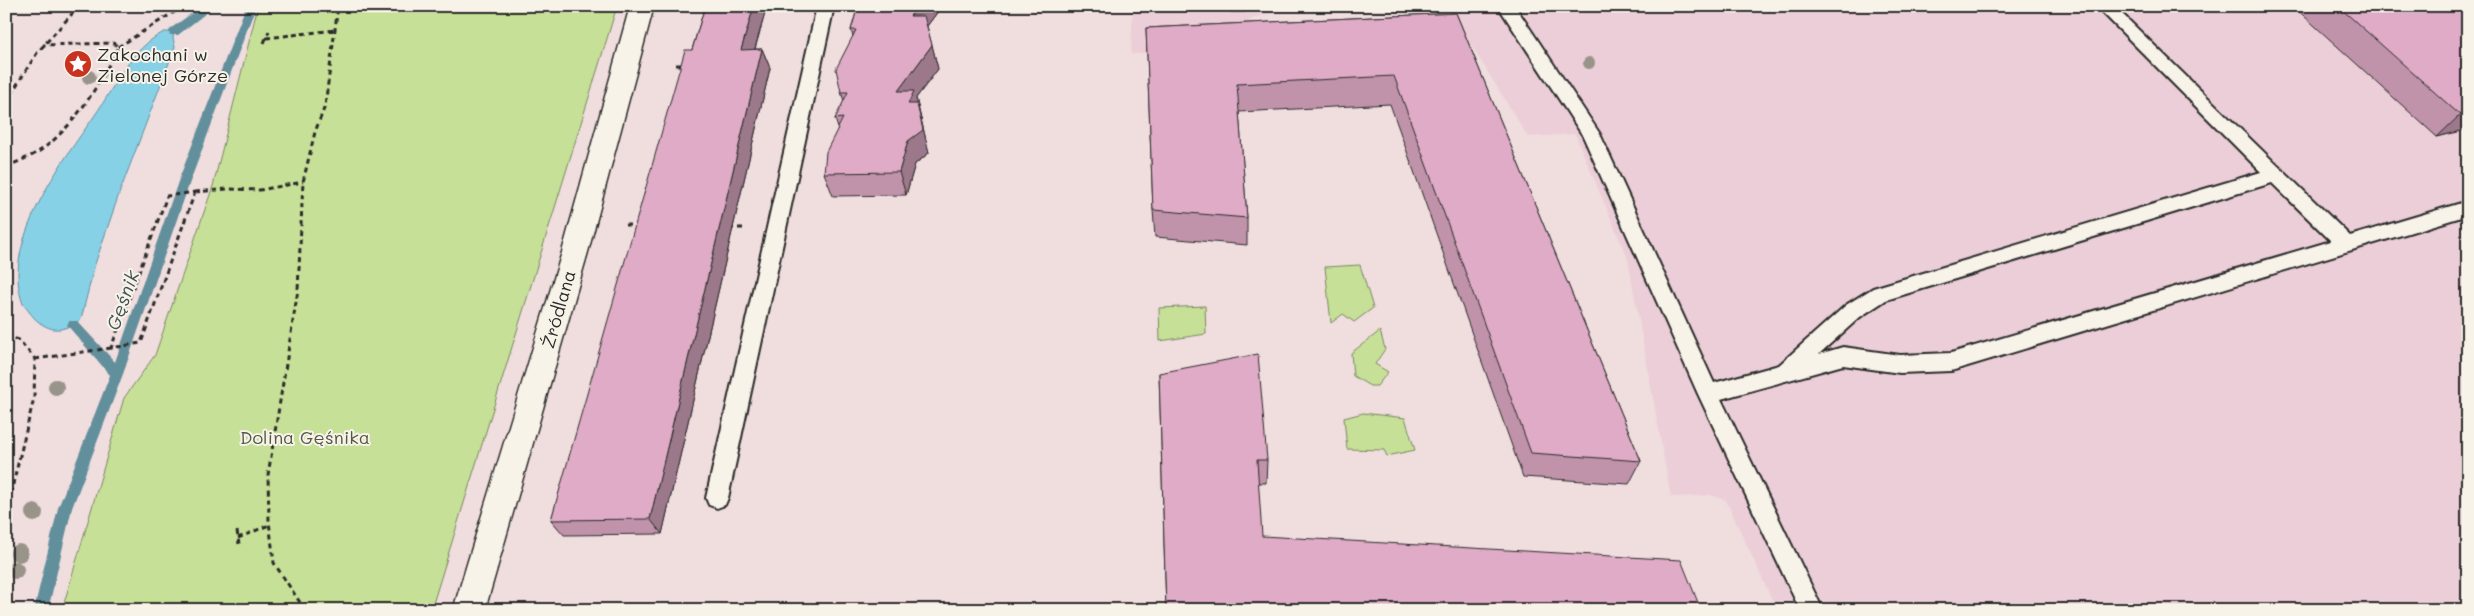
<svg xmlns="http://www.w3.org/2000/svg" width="2474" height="616" viewBox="0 0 2474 616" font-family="Mali,sans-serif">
<rect width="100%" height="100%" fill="#f0ddde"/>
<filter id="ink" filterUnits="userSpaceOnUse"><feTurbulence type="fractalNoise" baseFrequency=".02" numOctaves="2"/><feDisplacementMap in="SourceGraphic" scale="10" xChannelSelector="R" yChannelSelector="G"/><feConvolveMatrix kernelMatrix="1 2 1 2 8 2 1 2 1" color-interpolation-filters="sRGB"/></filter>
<g filter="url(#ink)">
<g fill="#ebced7">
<polygon points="1133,6 1304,6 1258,16 1195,49 1131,54"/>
<polygon points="1447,6 2468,6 2468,610 1777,610 1726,500 1710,495 1671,497 1628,259 1575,134 1528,137"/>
</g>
<g fill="#c6e097" stroke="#788661">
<polygon points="258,6 617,6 431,610 62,610 124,398 155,355 213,186"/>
<polygon points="1360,265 1373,308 1354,322 1343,314 1331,323 1325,267"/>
<polygon points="1205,306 1206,334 1160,341 1159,308"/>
<polygon points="1380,331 1385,349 1375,364 1388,372 1377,386 1370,386 1353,376 1351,353"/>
<polygon points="1363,413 1405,418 1415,450 1387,456 1384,450 1347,449 1344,418"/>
</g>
<path fill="#87d1e7" stroke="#628f9c" d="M164,32H174L173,38L175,47L119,194L95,264L81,319C67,329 56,334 40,323C33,318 29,311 23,304C0,244 62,162 95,115C116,85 130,49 164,32Z"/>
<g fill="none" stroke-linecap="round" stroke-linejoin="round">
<g fill="#628f9c" fill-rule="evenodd">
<polygon points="202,6 215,6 178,35 170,35 169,32 170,29"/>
<polygon points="246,6 256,6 191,179 123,374 72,508 48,610 34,610 58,508 110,375 67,325 69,321 77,321 115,362 179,179"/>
</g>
<defs>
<g id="lane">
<polygon points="817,6 834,6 728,498 725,505 717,508 709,505 706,498"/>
<polygon points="1246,6 1244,11 1232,11 1230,7"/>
<path d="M1498,6H1515L1600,134L1714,383L1779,365L1846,305L1873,288L2261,172L2096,6H2114L2350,236L2468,201V215L1951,371L1900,373L1843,365L1721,399L1823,610H1800L1698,394L1583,136ZM2272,183L2331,241L1951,353L1900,355L1843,347L1819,354L1860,317L1886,300Z"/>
</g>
<polygon id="street" points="630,6 654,6 588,252 485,610 453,610 562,252"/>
</defs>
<use href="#lane" stroke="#2b2b2b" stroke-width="4"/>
<use href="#street" stroke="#2b2b2b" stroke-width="3"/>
<g stroke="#2b2b2b" stroke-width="3" stroke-dasharray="5 4" stroke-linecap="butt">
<polyline points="266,38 335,30"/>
<polyline points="264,43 269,31"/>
<polyline points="118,47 184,6"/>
<polyline points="676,65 685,65"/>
<polyline points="6,102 37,53 79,6"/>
<path d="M6,167C19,161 33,156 44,148C77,123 100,83 118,47L114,43L43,45"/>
<polyline points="195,192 228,189 260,190 303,182"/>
<polygon points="195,192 141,343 111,348 167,196"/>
<polyline points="625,225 637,225"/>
<polyline points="729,228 745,228"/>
<polyline points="6,336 19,340 35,359 34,398 6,513"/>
<polyline points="35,359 111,348"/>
<polyline points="237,531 239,544"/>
<polyline points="238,538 269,525"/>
<polyline points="305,610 274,563 269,521 268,475 298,290 303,182 315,132 325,106 338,6"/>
</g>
<use href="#lane" fill="#f7f3e8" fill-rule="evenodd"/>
<use href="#street" fill="#f7f3e8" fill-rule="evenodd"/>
</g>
<g fill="#99948a">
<circle cx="1589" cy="63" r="6"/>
<circle cx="89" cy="77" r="7"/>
<circle cx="56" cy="387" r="8"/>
<circle cx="34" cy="513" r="9"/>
<circle cx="19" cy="553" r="9"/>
<circle cx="15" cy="570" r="9"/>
</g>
<g fill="#c093aa" stroke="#2b2b2b">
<polygon points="705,6 767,6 755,49 762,49 770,68 662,534 564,535 551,520"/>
<polygon points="858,6 942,6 927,26 938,69 916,98 929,153 915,164 906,195 833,196 824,173 838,128 835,119 844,101 841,92 853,37 851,30"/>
<polygon points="2293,6 2468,6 2468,129 2437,137"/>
<polygon points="1456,13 1641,461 1629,484 1523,477 1390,104 1239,112 1247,218 1247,245 1155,237 1153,210 1146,28"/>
<polygon points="1159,373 1267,460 1266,483 1259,483 1166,610"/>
</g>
<g fill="#9c788b" stroke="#2b2b2b">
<polygon points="754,6 767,6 749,69 741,50"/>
<polygon points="918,6 942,6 917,39 910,16"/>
<polygon points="932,45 938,69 916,98 929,153 915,164 906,195 899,172 908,141 898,91"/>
<polygon points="762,49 770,68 662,534 650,519"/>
<polygon points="2468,113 2468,129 2437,137 2460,115"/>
</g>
<g fill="#dfabc6" stroke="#2b2b2b">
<polygon points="705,6 754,6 741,50 762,49 650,519 551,520 685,50 692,50"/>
<polygon points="858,6 918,6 910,16 924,16 932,45 898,91 914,91 908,104 917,104 923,130 908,141 899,172 824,173 826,152 843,118 835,119 848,92 841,92 836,69 856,30 851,30"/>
<polygon points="2338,6 2468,6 2468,113 2460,115"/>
<polygon points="1456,13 1641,461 1531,453 1394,76 1237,84 1247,218 1153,210 1146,28"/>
<polygon points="1258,354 1267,460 1257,460 1262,536 1681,560 1701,610 1166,610 1159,373"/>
</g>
</g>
<defs>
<symbol id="sight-disc" viewBox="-11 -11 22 22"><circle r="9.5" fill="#c8321e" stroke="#f7f3e8"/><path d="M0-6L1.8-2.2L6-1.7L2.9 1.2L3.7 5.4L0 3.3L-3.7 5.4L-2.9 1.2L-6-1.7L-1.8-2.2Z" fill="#fff"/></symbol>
</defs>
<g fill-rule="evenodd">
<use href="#sight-disc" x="62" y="48" width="32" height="32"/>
</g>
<g text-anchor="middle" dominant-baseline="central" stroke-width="4" stroke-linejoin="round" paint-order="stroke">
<g font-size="18" fill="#2b2b2b" stroke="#f7f3e8" text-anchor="start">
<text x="97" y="54">Zakochani w<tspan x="97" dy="21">Zielonej Górze</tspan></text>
</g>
<g font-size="18" fill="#2b2b2b" stroke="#f7f3e8">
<text transform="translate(558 309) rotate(-74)">Źródlana</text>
</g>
<g font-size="18" fill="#525846" stroke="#f7f3e8">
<text x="305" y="437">Dolina Gęśnika</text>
</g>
<g font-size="19" font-style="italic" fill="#42545a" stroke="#f7f3e8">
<text transform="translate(122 300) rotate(-70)">Gęśnik</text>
</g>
</g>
<rect width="2474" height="616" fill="none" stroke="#f7f3e8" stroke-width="25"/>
<rect x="12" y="12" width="2449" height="591" fill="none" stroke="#2b2b2b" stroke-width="2" filter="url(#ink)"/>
</svg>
